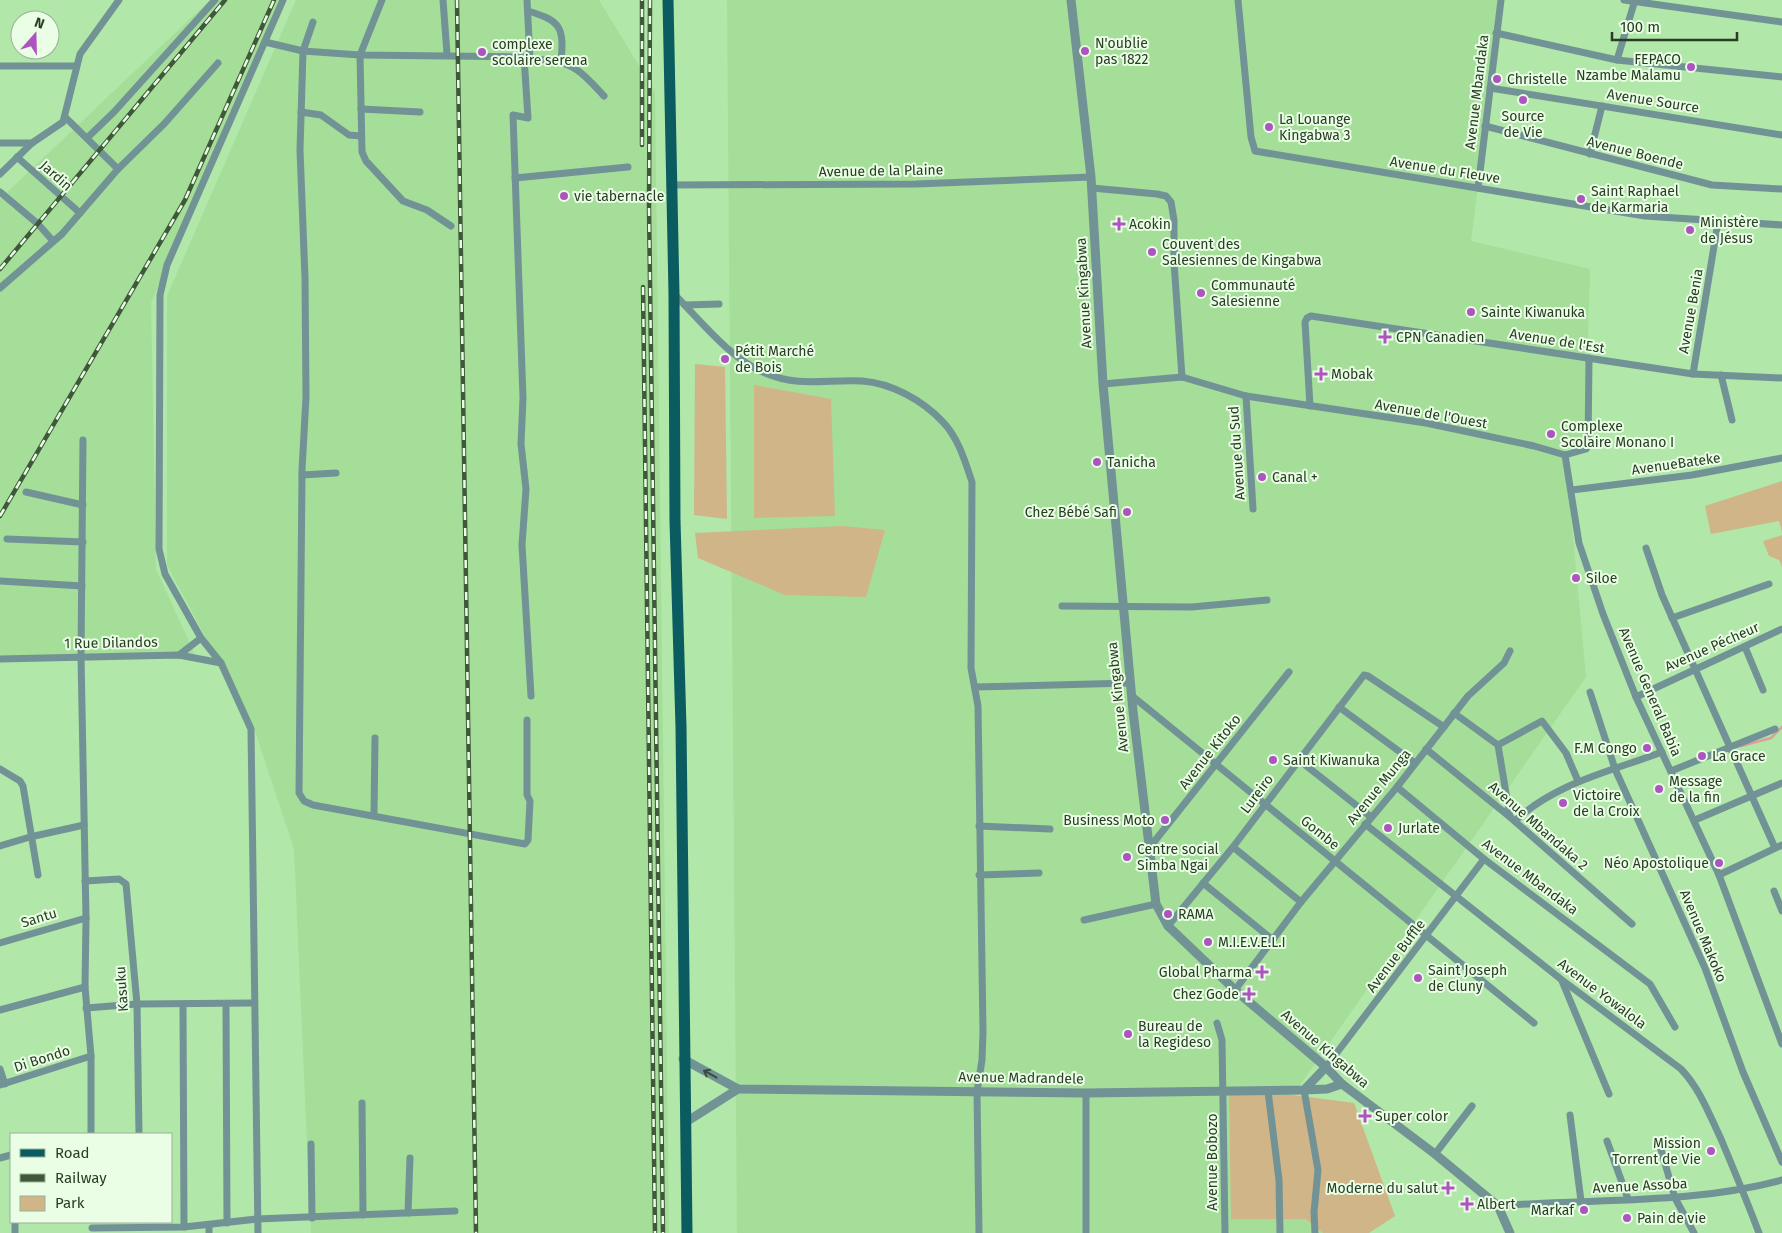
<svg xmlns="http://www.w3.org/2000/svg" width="1782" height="1233" viewBox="0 0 1782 1233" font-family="'Fira Sans',sans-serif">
<rect width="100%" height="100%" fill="#b1e7a8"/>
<g fill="#a4de99">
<polygon points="210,0 281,0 151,303 156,569 197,659 0,656 0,199"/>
<polygon points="296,0 599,0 655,92 669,1233 311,1233 294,849 254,728 167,565 167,296"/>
<polygon points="727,0 1501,0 1471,241 1590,269 1585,440 1565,450 1586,677 1293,1095 1229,1095 1231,1219 1306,1219 1323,1233 737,1233"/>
</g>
<g fill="#cfb588">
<polygon points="695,364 725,367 727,519 694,515"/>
<polygon points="754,385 831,399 835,516 754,518"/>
<polygon points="1782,481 1782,532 1779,521 1711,534 1705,506"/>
<polygon points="843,526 885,530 866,597 785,595 698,558 695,533"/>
<polygon points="1782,535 1782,567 1779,560 1769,556 1763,541"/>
<polygon points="1229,1095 1293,1095 1354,1103 1395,1216 1369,1233 1323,1233 1306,1219 1231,1219"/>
</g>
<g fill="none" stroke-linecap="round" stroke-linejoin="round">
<polyline stroke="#e29d9b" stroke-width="2.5" points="1741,746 1771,738 1782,727"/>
<g stroke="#729395" stroke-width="7">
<polyline points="382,0 360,55 362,152 366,161 403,201 427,210 451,226"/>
<polyline points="443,0 447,54"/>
<polyline points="527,0 530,60"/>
<polyline points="1238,0 1251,137 1255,151 1645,216 1782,225"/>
<polyline points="1624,0 1782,22"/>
<path d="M528,11C562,21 564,28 561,62"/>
<polyline points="313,22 303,51 300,150 305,278 306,397 302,470 302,475 336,473"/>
<polyline points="1496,33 1617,60 1782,77"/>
<path d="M265,42L303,51L360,55L524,57C533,61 541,59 550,60C577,64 586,77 604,96"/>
<polyline points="524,57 528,118 513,115 523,398 521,444 526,489 522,545 531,696"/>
<polyline points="1617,60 1635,0"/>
<polyline points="0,66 76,66"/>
<polyline points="1490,88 1782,135"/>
<polyline points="361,109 420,112"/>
<polyline points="301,112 321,115 349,135 361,136"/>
<polyline points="65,117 118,169"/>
<polyline points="1485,126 1712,185 1782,189"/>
<polyline points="87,138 114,112 215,0"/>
<polyline points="0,143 32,143"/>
<polyline points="1590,154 1602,106"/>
<polyline points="17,157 80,213"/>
<polyline points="0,174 32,143 63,122 80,54 119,0"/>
<polyline points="515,178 628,167"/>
<polyline points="670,185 916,184 1091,177"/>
<polyline points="1092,188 1157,194 1166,196 1171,202 1174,220 1174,262 1182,377"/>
<polyline points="1478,188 1501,0"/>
<polyline points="0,192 38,224 53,241"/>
<polyline points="0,288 62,234 118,169 164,124 218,63"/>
<path d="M674,294C701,321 729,358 765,373C800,388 826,379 862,381C891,383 922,400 942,421C958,437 965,461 972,482L971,668L978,706L983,1032L982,1060L977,1092L979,1233"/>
<polyline points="685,305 719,304"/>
<polyline points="1693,374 1718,222"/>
<polyline points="1721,375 1732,420"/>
<polyline points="1103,384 1182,377 1246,396 1426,423 1534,446 1565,455 1586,449 1588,446 1589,358"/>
<polyline points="1246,396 1253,509"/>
<polyline points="1310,406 1305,322 1307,318 1311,316 1693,374 1782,378"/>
<polyline points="83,440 81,656 86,918 85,987 91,1056 91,1134"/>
<polyline points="1565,455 1579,543 1603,614 1636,697 1719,875 1782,1044"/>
<polyline points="302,475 299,793 304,801 313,805 525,844 528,840 530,801 527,795 527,720"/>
<polyline points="1572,490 1692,475 1782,458"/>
<polyline points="26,492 83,505"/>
<polyline points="7,539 83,542"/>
<polyline points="1646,548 1662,595 1775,848"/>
<polyline points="0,581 82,586"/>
<polyline points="1062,606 1192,607 1267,600"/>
<polyline points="1672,618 1769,584"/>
<polyline points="1745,647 1763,690"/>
<polyline points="179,655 201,638"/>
<polyline points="0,659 179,655 221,663"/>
<polyline points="975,687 1130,683"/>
<polyline points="1590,692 1615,769 1705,968 1743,1072 1782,1162"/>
<polyline points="1131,695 1534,1023"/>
<polyline points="1636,697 1782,629"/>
<polyline points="1339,707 1415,763"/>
<polyline points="1454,713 1498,745 1510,817"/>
<polyline points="1498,745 1542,721 1566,753 1578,781"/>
<polyline points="1426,749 1510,817 1632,924"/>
<polyline points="1299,760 1371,817"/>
<polyline points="0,769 20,781 23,786 38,875"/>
<polyline points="1671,771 1775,729"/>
<polyline points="1397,787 1484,859 1650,984 1675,1027"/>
<polyline points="374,815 375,738"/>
<polyline points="1695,820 1782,783"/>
<path d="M1515,821C1555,783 1612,771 1662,752"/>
<path d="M1365,824L1562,980L1681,1069C1700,1089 1709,1114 1721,1139C1734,1170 1747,1201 1759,1233"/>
<polyline points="979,826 1050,829"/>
<polyline points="0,846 30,837 84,825"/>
<polyline points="1150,847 1289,672"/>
<polyline points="1233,847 1301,902"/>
<polyline points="979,875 1039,873"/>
<polyline points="1719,875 1782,845"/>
<polyline points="85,881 119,879 126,884 137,1004 139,1134"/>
<polyline points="1203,883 1273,940"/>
<polyline points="1774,891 1782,911"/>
<polyline points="1084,920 1156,904"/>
<polyline points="1168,926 1233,847 1364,675 1368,676 1444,727"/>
<polyline points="0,943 86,918"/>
<polyline points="1562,981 1609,1094"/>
<polyline points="1235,990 1301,902 1397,787 1468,696 1504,663 1510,651"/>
<polyline points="226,1004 227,1223"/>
<polyline points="183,1005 184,1227"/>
<polyline points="86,1008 137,1004 254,1003"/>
<polyline points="0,1010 85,987"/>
<polyline points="1217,1023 1222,1040 1225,1233"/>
<polyline points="1326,1067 1484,859"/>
<polyline points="0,1069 5,1084"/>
<polyline points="0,1085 91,1056"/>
<polyline points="1304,1090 1318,1170 1314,1212 1315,1233"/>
<polyline points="1268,1091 1279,1180 1280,1233"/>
<polyline points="1086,1093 1086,1233"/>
<polyline points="362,1103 363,1215"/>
<polyline points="1570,1115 1581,1201"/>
<polyline points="1607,1141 1628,1199"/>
<polyline points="311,1144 312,1218"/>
<polyline points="1660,1146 1675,1198 1694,1233"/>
<polyline points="1435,1154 1472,1106"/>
<polyline points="0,1158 11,1155"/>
<path d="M1498,1206C1593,1198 1689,1205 1782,1180"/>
<polyline points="408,1213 410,1158"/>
<polyline points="15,1222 15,1233"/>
<polyline points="209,1225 209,1233"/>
<polyline points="92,1228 184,1227 257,1219 455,1211"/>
<polyline points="258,1233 251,729 221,663 201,638 165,574 159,549 160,295 167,265 283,0"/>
</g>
<g stroke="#729395" stroke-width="9">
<polyline points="1071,0 1091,177 1103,384 1133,711 1156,904 1168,926 1235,990 1326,1067 1342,1084 1435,1154 1498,1206 1510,1233"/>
<polyline points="683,1059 738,1089 1086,1093 1304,1090 1327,1089 1342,1084"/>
<polyline points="1304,1090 1326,1067"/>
<polyline points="686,1122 738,1089"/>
</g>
<polyline stroke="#0b5c60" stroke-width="11" points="668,0 674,294 675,521 681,727 687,1233"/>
<defs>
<g id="rail">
<polyline points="457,0 476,1233"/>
<polyline points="650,0 649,208 663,1233"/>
<polyline points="642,145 642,0"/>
<polyline points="0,269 225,0"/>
<polyline points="643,287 655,1233"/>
<polyline points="0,516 185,200 274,0"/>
</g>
</defs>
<use href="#rail" stroke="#3e5839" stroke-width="4.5"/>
<use href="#rail" stroke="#e9fee5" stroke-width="2.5" stroke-dasharray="8" stroke-linecap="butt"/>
</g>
<defs><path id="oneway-shaft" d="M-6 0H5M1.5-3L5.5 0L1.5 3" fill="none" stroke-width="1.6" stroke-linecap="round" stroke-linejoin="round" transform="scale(1.25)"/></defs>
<use stroke="#374e3b" href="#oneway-shaft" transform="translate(710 1074) rotate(-151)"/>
<g fill="#ae54c0" stroke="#e9fee5" stroke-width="2">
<circle cx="1085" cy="51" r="5"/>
<circle cx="482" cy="52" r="5"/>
<circle cx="1691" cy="67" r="5"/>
<circle cx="1497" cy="79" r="5"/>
<circle cx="1523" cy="100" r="5"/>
<circle cx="1269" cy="127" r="5"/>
<circle cx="564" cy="196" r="5"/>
<circle cx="1581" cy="199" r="5"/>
<path d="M1116.5 216.5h5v5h5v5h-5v5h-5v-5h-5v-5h5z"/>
<circle cx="1690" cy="230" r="5"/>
<circle cx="1152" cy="252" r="5"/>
<circle cx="1201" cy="293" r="5"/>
<circle cx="1471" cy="312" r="5"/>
<path d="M1382.5 329.5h5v5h5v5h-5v5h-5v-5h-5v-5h5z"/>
<circle cx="725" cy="359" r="5"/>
<path d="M1318.5 366.5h5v5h5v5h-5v5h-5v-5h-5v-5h5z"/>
<circle cx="1551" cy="434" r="5"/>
<circle cx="1097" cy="462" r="5"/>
<circle cx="1262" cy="477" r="5"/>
<circle cx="1127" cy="512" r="5"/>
<circle cx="1576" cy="578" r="5"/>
<circle cx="1647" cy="748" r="5"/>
<circle cx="1702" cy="756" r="5"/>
<circle cx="1273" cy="760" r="5"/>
<circle cx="1659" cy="789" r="5"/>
<circle cx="1563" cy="803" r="5"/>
<circle cx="1165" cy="820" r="5"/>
<circle cx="1388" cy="828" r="5"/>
<circle cx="1127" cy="857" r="5"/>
<circle cx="1719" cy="863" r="5"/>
<circle cx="1168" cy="914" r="5"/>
<circle cx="1208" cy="942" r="5"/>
<path d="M1259.5 964.5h5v5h5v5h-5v5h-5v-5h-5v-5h5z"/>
<circle cx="1418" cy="978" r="5"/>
<path d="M1246.5 986.5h5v5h5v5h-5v5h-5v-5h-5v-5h5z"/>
<circle cx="1128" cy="1034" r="5"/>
<path d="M1362.5 1108.5h5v5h5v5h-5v5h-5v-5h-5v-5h5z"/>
<circle cx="1711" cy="1151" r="5"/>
<path d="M1445.5 1180.5h5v5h5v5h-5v5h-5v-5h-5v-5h5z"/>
<path d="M1464.5 1196.5h5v5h5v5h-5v5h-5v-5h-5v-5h5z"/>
<circle cx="1584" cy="1210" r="5"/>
<circle cx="1627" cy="1218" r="5"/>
</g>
<g text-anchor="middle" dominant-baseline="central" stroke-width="4" stroke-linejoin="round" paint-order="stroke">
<g font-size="14" fill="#283d24" stroke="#e9fee5" text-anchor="start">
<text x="1095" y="43">N'oublie<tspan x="1095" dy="16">pas 1822</tspan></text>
<text x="492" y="44">complexe<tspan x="492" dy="16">scolaire serena</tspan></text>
<text x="1681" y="59" text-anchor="end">FEPACO<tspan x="1681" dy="16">Nzambe Malamu</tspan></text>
<text x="1507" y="79">Christelle</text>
<text x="1523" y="116" text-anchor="middle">Source<tspan x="1523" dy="16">de Vie</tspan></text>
<text x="1279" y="119">La Louange<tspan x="1279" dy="16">Kingabwa 3</tspan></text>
<text x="1591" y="191">Saint Raphael<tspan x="1591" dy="16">de Karmaria</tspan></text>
<text x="574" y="196">vie tabernacle</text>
<text x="1700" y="222">Ministère<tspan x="1700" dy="16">de Jésus</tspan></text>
<text x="1129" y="224">Acokin</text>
<text x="1162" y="244">Couvent des<tspan x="1162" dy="16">Salesiennes de Kingabwa</tspan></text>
<text x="1211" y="285">Communauté<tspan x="1211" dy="16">Salesienne</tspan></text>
<text x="1481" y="312">Sainte Kiwanuka</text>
<text x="1396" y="337">CPN Canadien</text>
<text x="735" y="351">Pétit Marché<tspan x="735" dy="16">de Bois</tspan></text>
<text x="1331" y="374">Mobak</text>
<text x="1561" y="426">Complexe<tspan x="1561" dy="16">Scolaire Monano I</tspan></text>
<text x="1107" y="462">Tanicha</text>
<text x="1272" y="477">Canal +</text>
<text x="1117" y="512" text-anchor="end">Chez Bébé Safi</text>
<text x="1586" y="578">Siloe</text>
<text x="1637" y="748" text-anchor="end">F.M Congo</text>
<text x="1712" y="756">La Grace</text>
<text x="1283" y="760">Saint Kiwanuka</text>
<text x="1669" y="781">Message<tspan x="1669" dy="16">de la fin</tspan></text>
<text x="1573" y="795">Victoire<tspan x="1573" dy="16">de la Croix</tspan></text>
<text x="1155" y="820" text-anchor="end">Business Moto</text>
<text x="1398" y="828">Jurlate</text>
<text x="1137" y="849">Centre social<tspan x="1137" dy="16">Simba Ngai</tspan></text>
<text x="1709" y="863" text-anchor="end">Néo Apostolique</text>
<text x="1178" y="914">RAMA</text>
<text x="1218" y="942">M.I.E.V.E.L.I</text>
<text x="1428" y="970">Saint Joseph<tspan x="1428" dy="16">de Cluny</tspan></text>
<text x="1252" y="972" text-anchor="end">Global Pharma</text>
<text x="1239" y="994" text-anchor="end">Chez Gode</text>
<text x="1138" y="1026">Bureau de<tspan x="1138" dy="16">la Regideso</tspan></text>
<text x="1375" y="1116">Super color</text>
<text x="1701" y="1143" text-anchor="end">Mission<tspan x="1701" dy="16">Torrent de Vie</tspan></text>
<text x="1438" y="1188" text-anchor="end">Moderne du salut</text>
<text x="1477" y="1204">Albert</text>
<text x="1574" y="1210" text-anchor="end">Markaf</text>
<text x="1637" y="1218">Pain de vie</text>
</g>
<g font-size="14" fill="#283d24" stroke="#e9fee5">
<text transform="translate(1477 92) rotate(-83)">Avenue Mbandaka</text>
<text transform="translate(1653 101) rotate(9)">Avenue Source</text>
<text transform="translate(1635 153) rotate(14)">Avenue Boende</text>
<text transform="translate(1445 170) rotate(9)">Avenue du Fleuve</text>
<text transform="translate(881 171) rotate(-1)">Avenue de la Plaine</text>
<text transform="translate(56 176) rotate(42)">Jardin</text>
<text transform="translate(1084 293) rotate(-93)">Avenue Kingabwa</text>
<text transform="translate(1691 311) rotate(-80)">Avenue Benia</text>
<text transform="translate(1557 341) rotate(9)">Avenue de l'Est</text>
<text transform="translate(1431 414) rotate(10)">Avenue de l'Ouest</text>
<text transform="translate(1237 453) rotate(-94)">Avenue du Sud</text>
<text transform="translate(1676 464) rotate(-8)">AvenueBateke</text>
<text transform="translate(111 643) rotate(-1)">1 Rue Dilandos</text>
<text transform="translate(1712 647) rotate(-24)">Avenue Pécheur</text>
<text transform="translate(1650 692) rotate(67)">Avenue General Babia</text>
<text transform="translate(1118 697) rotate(-96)">Avenue Kingabwa</text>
<text transform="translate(1210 752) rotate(-52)">Avenue Kitoko</text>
<text transform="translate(1379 787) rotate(-51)">Avenue Munga</text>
<text transform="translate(1257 794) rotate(-53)">Lureiro</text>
<text transform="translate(1538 826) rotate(41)">Avenue Mbandaka 2</text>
<text transform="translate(1320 833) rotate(39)">Gombe</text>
<text transform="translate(1530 877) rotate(37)">Avenue Mbandaka</text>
<text transform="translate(39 918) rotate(-17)">Santu</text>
<text transform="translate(1703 936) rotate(67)">Avenue Makoko</text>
<text transform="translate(1396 956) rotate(-53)">Avenue Buffle</text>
<text transform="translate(122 989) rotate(-94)">Kasuku</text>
<text transform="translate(1602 994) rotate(37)">Avenue Yowalola</text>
<text transform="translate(1325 1049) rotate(41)">Avenue Kingabwa</text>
<text transform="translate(42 1059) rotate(-18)">Di Bondo</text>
<text transform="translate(1021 1078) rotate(1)">Avenue Madrandele</text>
<text transform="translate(1212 1162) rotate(-90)">Avenue Bobozo</text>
<text transform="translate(1640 1186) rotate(-3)">Avenue Assoba</text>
</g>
</g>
<rect x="10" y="1133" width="162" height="90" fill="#e9fee5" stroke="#9cb198"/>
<rect x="20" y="1149" width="25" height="8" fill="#0b5c60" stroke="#9cb198"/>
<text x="55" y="1158" font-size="15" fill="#283d24">Road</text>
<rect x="20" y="1174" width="25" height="8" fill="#3e5839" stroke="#9cb198"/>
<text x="55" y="1183" font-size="15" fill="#283d24">Railway</text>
<rect x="20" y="1196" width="25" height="15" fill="#cfb588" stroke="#9cb198"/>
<text x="55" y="1208" font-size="15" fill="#283d24">Park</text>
<g transform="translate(35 35) rotate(20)"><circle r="24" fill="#e9fee5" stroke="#9cb198"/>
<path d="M0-4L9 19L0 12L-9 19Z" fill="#ae54c0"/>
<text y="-8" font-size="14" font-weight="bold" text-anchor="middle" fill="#283d24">N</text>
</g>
<path d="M1612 32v8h125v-8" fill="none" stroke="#283d24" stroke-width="2.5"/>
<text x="1620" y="32" font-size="15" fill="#283d24" stroke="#e9fee5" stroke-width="4" paint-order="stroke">100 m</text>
</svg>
